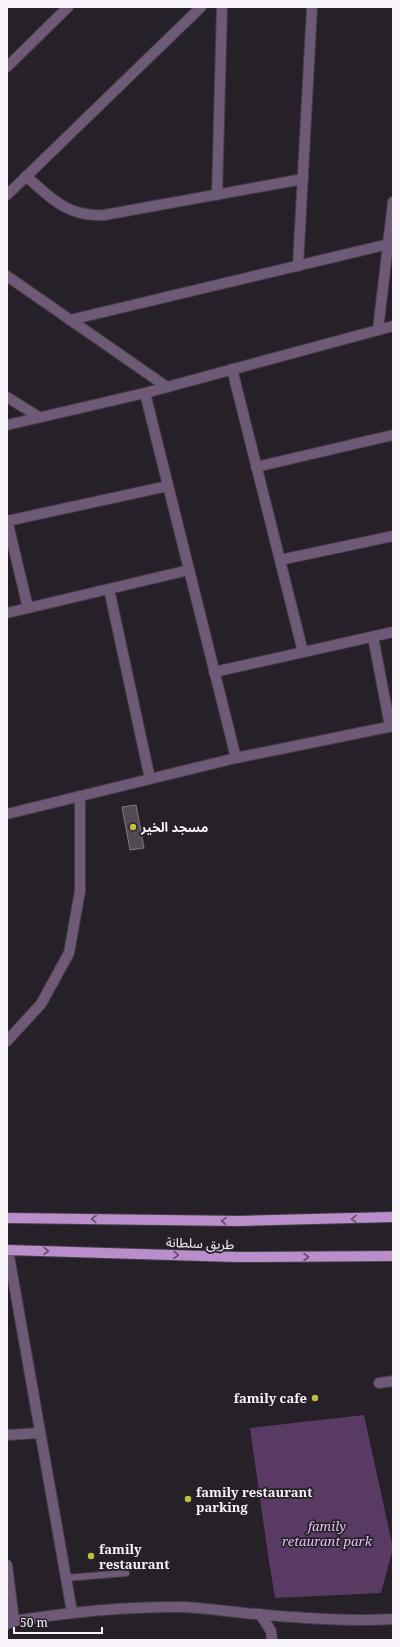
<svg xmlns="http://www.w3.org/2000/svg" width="400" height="1647" viewBox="0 0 400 1647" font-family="'Noto Serif','Noto Sans Arabic',serif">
<rect width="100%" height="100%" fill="#262029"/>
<polygon fill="#583a63" points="364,1415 393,1548 381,1593 275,1598 268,1555 250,1428"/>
<polygon fill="#514a54" stroke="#7f7782" points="136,805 144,848 130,850 122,807"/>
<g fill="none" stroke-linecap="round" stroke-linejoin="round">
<defs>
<polyline id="service" points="66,1578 126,1573"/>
<g id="minor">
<polyline points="7,67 68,7"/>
<path d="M26,176C52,199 68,217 104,215L303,179"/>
<polyline points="7,195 201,7"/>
<polyline points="217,195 222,7"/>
<polyline points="298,266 312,7"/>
<polyline points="7,276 167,387"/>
<polyline points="70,320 393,243"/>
<polyline points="378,330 393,202"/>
<polyline points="232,369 303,652"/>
<polyline points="145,393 236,758"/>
<polyline points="7,397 39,417"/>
<polyline points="256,467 393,435"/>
<polyline points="7,520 28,608"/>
<polyline points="7,521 168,486"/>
<polyline points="280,560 393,536"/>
<polyline points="109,589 150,779"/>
<polyline points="7,613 189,570"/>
<polyline points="373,637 390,726"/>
<polyline points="214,672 393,632"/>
<polyline points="7,814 236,758 393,726"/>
<polyline points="7,1041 41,1004 69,953 80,891 80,796"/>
<polyline points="8,1250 72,1612"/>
<polyline points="379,1383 393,1381"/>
<polyline points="7,1435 40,1433"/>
<polyline points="7,1565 14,1621"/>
<polyline points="260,1614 271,1631 272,1640"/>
<path d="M7,1624L14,1621C70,1612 126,1606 184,1607C204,1608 224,1611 244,1613C293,1617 344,1622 393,1619"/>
</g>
<polyline id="tertiary" points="7,425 145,393 393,326"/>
<g id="primary">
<polyline points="7,1218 239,1221 393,1217"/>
<polyline points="7,1250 237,1257 393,1256"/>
</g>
</defs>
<use href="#service" stroke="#433e46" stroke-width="8"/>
<use href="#minor" stroke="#433e46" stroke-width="12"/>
<use href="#tertiary" stroke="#433e46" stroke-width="12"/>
<use href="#primary" stroke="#433e46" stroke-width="12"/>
<use href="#service" stroke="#6e5976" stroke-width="6"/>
<use href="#minor" stroke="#6e5976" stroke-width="10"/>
<use href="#tertiary" stroke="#6e5976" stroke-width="10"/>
<use href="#primary" stroke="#ba8ecb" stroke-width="10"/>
</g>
<defs><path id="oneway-chevron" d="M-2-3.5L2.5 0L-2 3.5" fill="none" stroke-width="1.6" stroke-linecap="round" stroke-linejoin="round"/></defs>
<g stroke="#614c6a">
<use href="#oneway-chevron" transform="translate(94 1219) rotate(-179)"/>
<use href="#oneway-chevron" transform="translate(354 1219) rotate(179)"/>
<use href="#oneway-chevron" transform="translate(224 1221) rotate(-179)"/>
<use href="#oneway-chevron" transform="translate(46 1251) rotate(2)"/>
<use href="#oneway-chevron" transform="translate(176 1255) rotate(2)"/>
<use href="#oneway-chevron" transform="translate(306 1257)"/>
</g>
<g fill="#c3bd3e" stroke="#262029" stroke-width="1.5">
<circle cx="133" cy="827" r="4"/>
<circle cx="315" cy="1398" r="4"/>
<circle cx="188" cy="1499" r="4"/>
<circle cx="91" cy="1556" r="4"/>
</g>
<g text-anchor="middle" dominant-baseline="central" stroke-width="3.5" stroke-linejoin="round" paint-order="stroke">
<g font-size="13" font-weight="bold" fill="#f7f3f9" stroke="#262029" text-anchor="start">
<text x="141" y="827">مسجد الخير</text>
<text x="307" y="1398" text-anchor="end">family cafe</text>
<text x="196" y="1492">family restaurant<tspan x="196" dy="15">parking</tspan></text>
<text x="99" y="1549">family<tspan x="99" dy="15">restaurant</tspan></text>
</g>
<g font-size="13" fill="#f7f3f9" stroke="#262029">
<text transform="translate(200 1243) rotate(2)">طريق سلطانة</text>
</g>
<g font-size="13" font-style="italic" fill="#e5bdf5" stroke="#262029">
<text x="327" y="1526">family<tspan x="327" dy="15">retaurant park</tspan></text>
</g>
</g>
<rect width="400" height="1647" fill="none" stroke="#f7f3f9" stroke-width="16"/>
<path d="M14 1627v6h88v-6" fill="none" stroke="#f7f3f9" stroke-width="2"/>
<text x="20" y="1627" font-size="12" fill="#f7f3f9" stroke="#262029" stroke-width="3" paint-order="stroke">50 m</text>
</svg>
